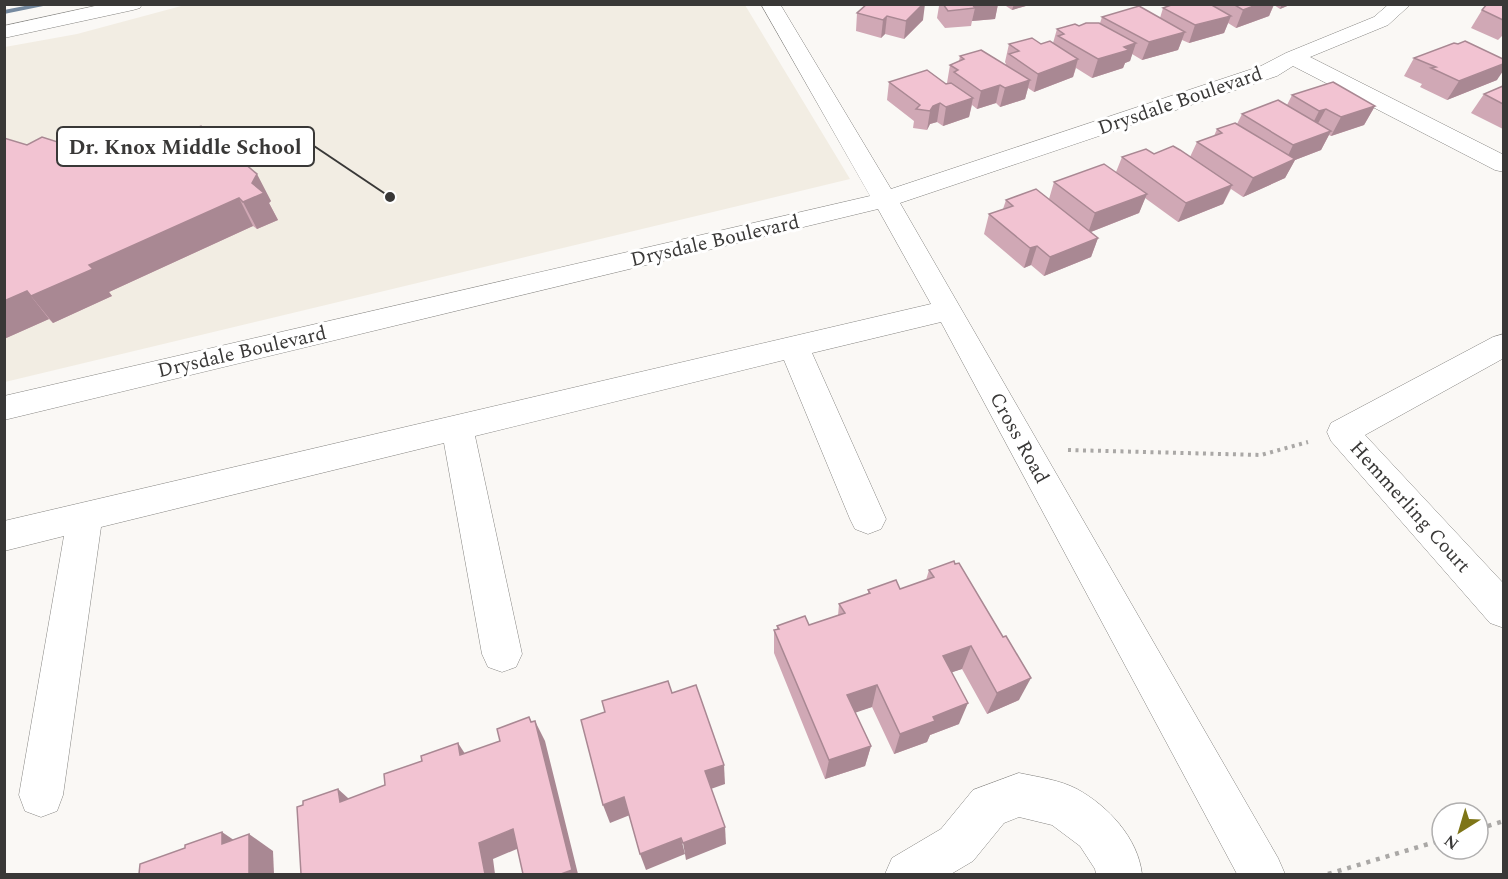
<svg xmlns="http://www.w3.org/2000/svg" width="1508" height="879" viewBox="0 0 1508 879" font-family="Spectral,serif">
<rect width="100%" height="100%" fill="#faf8f5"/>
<polygon fill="#f2ede3" points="185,5 745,5 850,179 5,382 5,47 77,34"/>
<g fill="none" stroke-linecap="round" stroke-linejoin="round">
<polygon fill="#768aa0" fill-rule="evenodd" points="35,4 53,4 4,14 4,10"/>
<defs>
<g id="minor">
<polygon points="104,4 142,4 140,8 133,10 4,38 4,26"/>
<polygon points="761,4 780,4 891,189 1261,66 1286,53 1374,17 1389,4 1411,4 1388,25 1310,57 1504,155 1504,172 1495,170 1293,66 1277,76 900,203 1278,858 1285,874 1237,874 941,322 812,353 886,519 881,529 868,534 855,529 850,519 784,360 475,436 522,654 516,667 502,672 488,667 482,654 444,443 101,527 63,795 57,811 41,817 25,811 19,795 64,536 4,551 4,521 931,304 878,209 4,420 4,396 870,196"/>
<polygon points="1504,334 1504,358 1365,435 1504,584 1504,628 1490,623 1331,441 1327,432 1331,423 1493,337"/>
<path d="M1019,773C1038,777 1060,780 1077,789C1108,806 1138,838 1142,874H1096L1095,869L1080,846L1052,825L1019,817L1004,823L973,861L951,874H885L892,858L941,829L973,790Z"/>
</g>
</defs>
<use href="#minor" stroke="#868582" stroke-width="1"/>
<polyline stroke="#aaa8a6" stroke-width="4" stroke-dasharray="3 4.5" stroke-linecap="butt" points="1068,450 1261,455 1308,442"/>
<g stroke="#aaa8a6" stroke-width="4.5" stroke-dasharray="4 6" stroke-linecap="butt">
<polyline points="1478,829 1504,821"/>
<polyline points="1328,874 1442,840"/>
</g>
<use href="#minor" fill="#fff" fill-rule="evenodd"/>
</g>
<g fill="#d0a8b5">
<polygon points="938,4 998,4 995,19 972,21 971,26 945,28 937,18 939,6"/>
<polygon points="1003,4 1033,4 1012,10"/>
<polygon points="1174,4 1292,4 1280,9 1274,5 1269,16 1236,28 1228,23 1224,33 1189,43 1182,40 1178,50 1142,60 1132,54 1130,61 1125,63 1123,68 1092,78 1076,68 1073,77 1034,92 1028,88 1025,99 1000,107 996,103 977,109 972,105 969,117 943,126 937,122 930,124 927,130 913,128 914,121 887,100 889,82 947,83 950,65 959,61 960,56 1006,65 1006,64 1005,62 1009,44 1053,43 1057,29 1100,23 1102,17 1160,18 1163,8"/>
<polygon points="1503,4 1503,35 1498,40 1471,28 1482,10"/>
<polygon points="857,13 923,20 904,39 885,34 881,38 856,31"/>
<polygon points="1414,58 1497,80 1447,100 1420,87 1422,84 1404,76"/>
<polygon points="1503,86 1503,129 1471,113 1484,94"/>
<polygon points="1292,95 1375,106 1364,125 1331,136 1329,135 1321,150 1295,160 1285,178 1243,197 1231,189 1223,204 1178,222 1145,198 1139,213 1091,232 1098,238 1091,257 1044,276 1031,265 1024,268 984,234 989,214 1003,209 1006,200 1049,199 1054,182 1116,172 1122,157 1154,154 1190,157 1197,142 1214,136 1217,129 1237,124 1242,114 1287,105"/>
<polygon points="27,145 114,160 271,201 269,203 278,220 257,229 253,226 109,292 112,296 53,323 49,319 4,339"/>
<polygon points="929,570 1019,700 987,714 962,669 952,672 959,724 930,735 927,742 894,754 872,707 855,712 871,746 865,766 825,779 774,653 774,630 777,630 777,626 809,625 838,616 839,604 868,594 868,590 900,589 926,580"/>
</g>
<g fill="#a98893">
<polygon points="923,4 925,4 923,20 904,39 906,21"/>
<polygon points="971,4 998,4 995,19 972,21 975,8"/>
<polygon points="1014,4 1033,4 1012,10"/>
<polygon points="1259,4 1274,4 1269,16 1236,28 1243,10"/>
<polygon points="1282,4 1292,4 1280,9"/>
<polygon points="887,16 885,34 881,38 883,20"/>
<polygon points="1231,16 1224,33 1189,43 1195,25"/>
<polygon points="1185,32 1178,50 1142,60 1149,42"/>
<polygon points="1136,43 1130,61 1125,63 1123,68 1092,78 1098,59 1124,47"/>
<polygon points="1078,59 1073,77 1034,92 1038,74"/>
<polygon points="1503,64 1503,71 1497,80 1447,100 1459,81"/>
<polygon points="1030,80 1025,99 1000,107 1005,88"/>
<polygon points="1000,85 996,103 977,109 981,91"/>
<polygon points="973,98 969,117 943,126 946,107"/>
<polygon points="940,103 937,122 930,124 927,130 930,111 933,106"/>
<polygon points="1375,106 1364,125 1331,136 1341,117"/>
<polygon points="1326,109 1316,127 1310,129 1319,111"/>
<polygon points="1331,131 1321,150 1295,160 1285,178 1243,197 1253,178 1284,164 1293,145"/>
<polygon points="257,174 271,201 269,203 278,220 257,229 243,202 252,183"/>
<polygon points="1232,185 1223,204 1178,222 1186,203"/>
<polygon points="1147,194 1139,213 1088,233 1095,213"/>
<polygon points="239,198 253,226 109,292 112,296 53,323 31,296 89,265"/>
<polygon points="1098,238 1091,257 1044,276 1050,257"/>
<polygon points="1037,246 1031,265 1024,268 1030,248"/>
<polygon points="27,291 49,319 4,339 4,301"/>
<polygon points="971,646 962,669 935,678 943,656"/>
<polygon points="1031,678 1019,700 987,714 997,693"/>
<polygon points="877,685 872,707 843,717 847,695"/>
<polygon points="968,703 959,724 930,735 927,742 894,754 900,734 933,717"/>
<polygon points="529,717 539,738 535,721 545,741 578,874 561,874"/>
<polygon points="458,743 471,763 460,755"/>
<polygon points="871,746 865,766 825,779 829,760"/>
<polygon points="724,765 725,784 708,790 705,771"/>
<polygon points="338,789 358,807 340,802"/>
<polygon points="624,797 630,815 610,823 603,805"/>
<polygon points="725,827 726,844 686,860 683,843"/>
<polygon points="513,829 524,846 493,859 495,874 485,874 479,843"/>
<polygon points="222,832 247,849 222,844"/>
<polygon points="249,834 273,851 274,874 249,874"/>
<polygon points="681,838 685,854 646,870 640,854"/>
</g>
<g fill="#f2c3d2" stroke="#a98893" stroke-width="1.5">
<polygon points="867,4 923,4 906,21 887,16 883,20 857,13"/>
<polygon points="943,4 972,4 975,8 948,11"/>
<polygon points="1174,4 1210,4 1231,16 1195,25 1163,8"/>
<polygon points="1233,4 1259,4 1243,10"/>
<polygon points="1487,4 1503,4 1503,20 1482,10"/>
<polygon points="1139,6 1185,32 1149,42 1102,17"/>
<polygon points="1086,23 1099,23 1136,43 1124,47 1129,50 1098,59 1058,36 1064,34 1057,29 1075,24 1079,26"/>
<polygon points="1032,38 1041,44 1050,41 1078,59 1038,74 1009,54 1019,51 1009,44"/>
<polygon points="1465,41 1503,59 1503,64 1459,81 1431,68 1436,67 1414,58 1454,43 1458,44"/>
<polygon points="981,50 1030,80 1005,88 1000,85 981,91 954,72 958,70 950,65 964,59 960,56"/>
<polygon points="927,70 946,84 951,83 973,98 946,107 940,103 933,106 930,111 916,109 920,105 889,82"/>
<polygon points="1333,82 1375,106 1341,117 1326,109 1319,111 1292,95"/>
<polygon points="1503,86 1503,104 1484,94"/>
<polygon points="1278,100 1331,131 1293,145 1242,114"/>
<polygon points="1235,123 1295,159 1253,178 1197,142 1222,133 1217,129"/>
<polygon points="201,126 257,174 252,183 264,193 243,202 239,198 89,265 93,269 31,296 27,291 4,301 4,138 27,145 42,137 114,160"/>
<polygon points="1173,146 1180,150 1232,185 1186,203 1122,157 1146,149 1154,154"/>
<polygon points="1104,164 1147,194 1095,213 1054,182"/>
<polygon points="1036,189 1098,238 1050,257 1037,246 1030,248 989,214 1013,206 1006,200"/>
<polygon points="954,561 955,564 959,563 1003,637 1006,636 1031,678 997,693 971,646 943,656 968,703 933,717 935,721 900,734 877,685 847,695 871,746 829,760 774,630 779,629 777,626 805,616 809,625 845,613 839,604 870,593 868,590 896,580 900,589 934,577 929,570"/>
<polygon points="668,681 672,693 696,685 724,765 705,771 725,827 683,843 681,838 640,854 624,797 603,805 581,720 605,712 602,701"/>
<polygon points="529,717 531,722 535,721 572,870 561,874 523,874 513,829 479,843 485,874 301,874 297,807 303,805 303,801 338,789 340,802 385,785 384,774 422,761 421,756 458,743 460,755 500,741 497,729"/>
<polygon points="222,832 222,844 249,834 249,874 139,874 140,864 185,848 185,845"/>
</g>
<g text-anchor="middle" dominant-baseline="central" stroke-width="6" stroke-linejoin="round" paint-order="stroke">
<g font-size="20" fill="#393837" stroke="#fff">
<text transform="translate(1180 101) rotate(-19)">Drysdale Boulevard</text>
<text transform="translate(715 241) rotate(-13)">Drysdale Boulevard</text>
<text transform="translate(242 352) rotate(-13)">Drysdale Boulevard</text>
<text transform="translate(1019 438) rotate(61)">Cross Road</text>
<text transform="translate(1410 507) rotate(48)">Hemmerling Court</text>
</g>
</g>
<path fill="none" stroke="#393837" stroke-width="2" d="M390 197L314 146"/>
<circle fill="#393837" stroke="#fff" stroke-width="2" cx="390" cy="197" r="6"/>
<rect fill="#fff" stroke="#393837" stroke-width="2" x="57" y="127" width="257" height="39" rx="6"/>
<g font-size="21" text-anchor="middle" font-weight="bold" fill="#393837">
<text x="185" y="154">Dr. Knox Middle School</text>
</g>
<rect width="1508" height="879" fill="none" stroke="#393837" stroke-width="12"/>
<g transform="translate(1460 831) rotate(217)"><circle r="28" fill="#ffffff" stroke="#b0afaf" stroke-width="1.5"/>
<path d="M0-4.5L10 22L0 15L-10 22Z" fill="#7e7517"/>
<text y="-9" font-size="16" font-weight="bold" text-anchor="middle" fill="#393837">N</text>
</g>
</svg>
